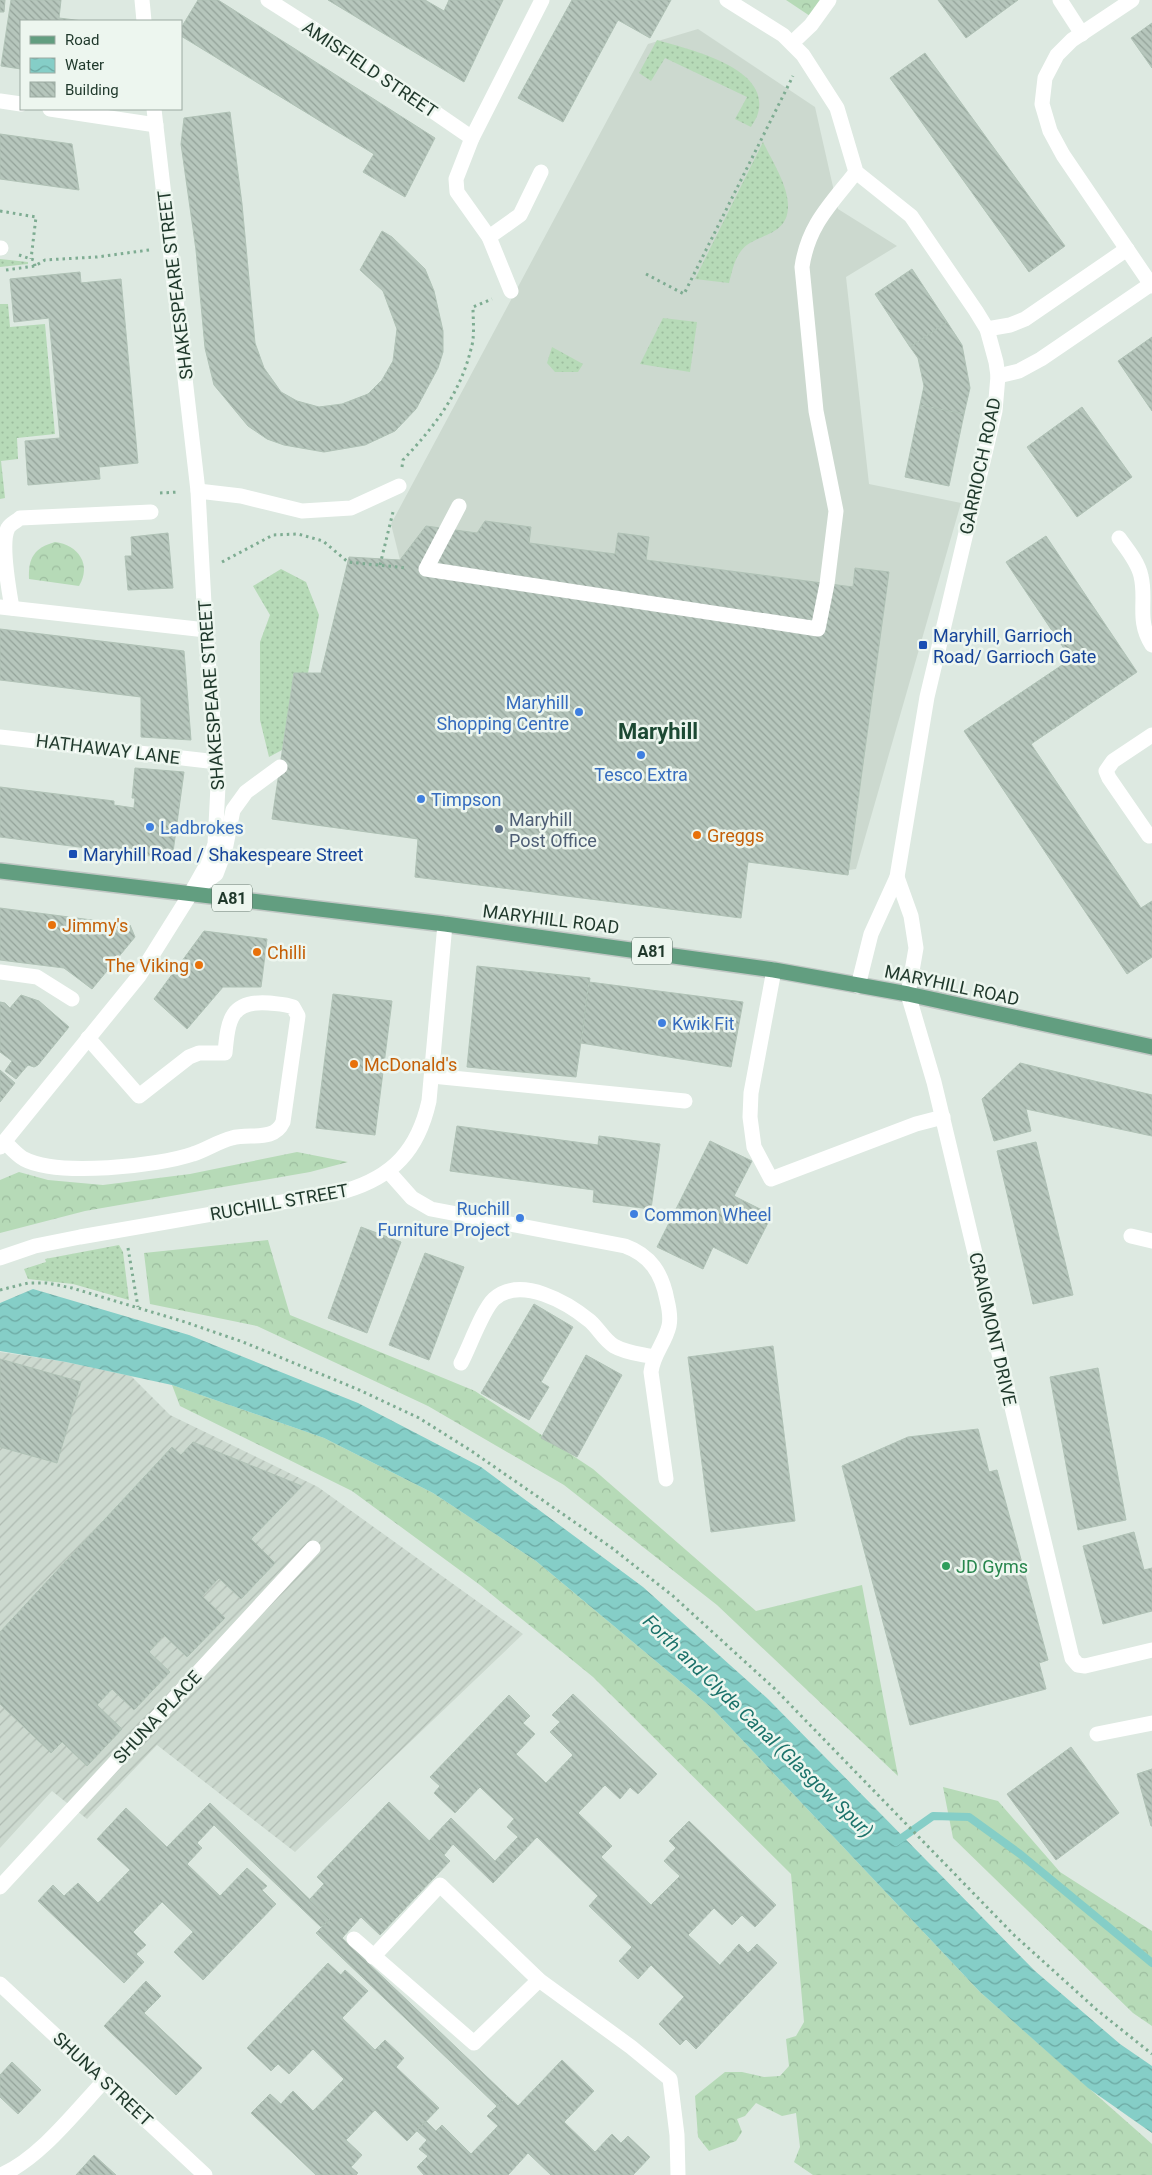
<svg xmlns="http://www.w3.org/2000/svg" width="1152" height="2175" viewBox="0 0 1152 2175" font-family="Roboto,sans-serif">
<defs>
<pattern id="industrial-furrows" width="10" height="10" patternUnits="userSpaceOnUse" patternTransform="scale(1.25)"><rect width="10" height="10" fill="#ccd9cf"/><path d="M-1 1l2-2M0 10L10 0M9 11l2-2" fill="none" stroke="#afbbb2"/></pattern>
<pattern id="grass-dots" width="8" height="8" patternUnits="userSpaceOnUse" patternTransform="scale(1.25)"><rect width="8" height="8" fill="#b6dab7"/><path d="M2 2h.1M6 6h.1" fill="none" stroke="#9cbc9e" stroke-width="1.8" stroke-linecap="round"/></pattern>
<pattern id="forest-crowns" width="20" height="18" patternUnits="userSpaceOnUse" patternTransform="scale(1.25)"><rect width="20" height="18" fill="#b6dab7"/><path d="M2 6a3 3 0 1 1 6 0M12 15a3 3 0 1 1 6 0" fill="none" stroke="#9cbc9e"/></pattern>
<pattern id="water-waves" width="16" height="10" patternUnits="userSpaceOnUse" patternTransform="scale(1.25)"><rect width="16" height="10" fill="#85cec7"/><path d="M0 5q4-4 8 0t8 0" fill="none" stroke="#6ca8a2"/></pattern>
<pattern id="building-back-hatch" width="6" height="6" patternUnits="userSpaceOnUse" patternTransform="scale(1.25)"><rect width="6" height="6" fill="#b6c6bc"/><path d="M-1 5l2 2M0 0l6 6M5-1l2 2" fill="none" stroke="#93a299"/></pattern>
</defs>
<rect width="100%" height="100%" fill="#dde9e1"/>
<polygon fill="#ccd9cf" points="698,29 815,107 838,209 897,246 846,277 869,484 961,503 856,869 849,870 848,875 748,862 741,918 415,877 418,839 272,819 294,673 321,673 349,557 400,560 391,524 648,44"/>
<polygon fill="url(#industrial-furrows)" points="0,1352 66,1362 131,1376 170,1415 318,1487 523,1634 295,1852 157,1745 87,1819 52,1791 0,1848"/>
<g fill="url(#grass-dots)">
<path d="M657,40C687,49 771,67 758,113C757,118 753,123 751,127L735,119L747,97L665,58L651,81L639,73Z"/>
<path d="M763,142C772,161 788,185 788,206C788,238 754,233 741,251C734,260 732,272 729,283L695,279Z"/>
<polygon points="0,259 28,262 28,264 0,267"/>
<polygon points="0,304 8,304 10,327 45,324 55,434 17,438 18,459 1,461 5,498 0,499"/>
<polygon points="663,318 697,322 690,372 640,364"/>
<polygon points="552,347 583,364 578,372 555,372 547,363"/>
<polygon points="281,569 306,582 319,615 308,673 294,673 282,750 269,757 260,720 260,642 270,615 253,586"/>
<polygon points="119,1245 123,1252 129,1300 73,1284 28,1279 24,1269 46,1262 45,1259"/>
</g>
<g fill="url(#forest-crowns)">
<polygon points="786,0 821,0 810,16"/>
<path d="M55,542C78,545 92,564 79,586L29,579C28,558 34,548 55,542Z"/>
<polygon points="297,1152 348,1162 310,1172 85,1211 0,1233 0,1180 19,1172 48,1180 103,1185 190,1174"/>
<polygon points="268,1240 290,1315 475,1391 593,1469 756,1611 862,1585 898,1776 717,1605 564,1485 428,1406 257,1326 150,1304 144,1253"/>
<polygon points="172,1385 324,1438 433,1493 536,1561 712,1708 980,1992 1152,2144 1152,2175 813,2175 794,2162 800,2147 796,2113 782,2116 756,2103 745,2116 737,2119 742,2132 736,2141 709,2151 698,2137 695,2096 725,2072 742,2072 764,2077 780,2076 789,2066 786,2039 796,2036 804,2022 791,1874 593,1677 480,1585 352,1491 180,1406"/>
<polygon points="943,1787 998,1801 1060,1872 1152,1931 1152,2026 1133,2013 953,1838"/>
</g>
<polygon fill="url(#water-waves)" points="33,1289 189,1335 358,1403 481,1467 643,1587 768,1699 1035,1971 1120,2044 1152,2066 1152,2133 1088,2088 980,1992 712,1708 536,1561 433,1493 324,1438 172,1385 66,1362 0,1351 0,1303"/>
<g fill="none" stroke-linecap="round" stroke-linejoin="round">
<polyline stroke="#85cec7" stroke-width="8" points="896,1842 933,1816 969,1817 1020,1854 1152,1963"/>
</g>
<g fill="url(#building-back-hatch)" stroke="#b0c2b6">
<polygon points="0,0 5,0 4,12 0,12"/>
<polygon points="11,0 61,0 59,18 83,21 21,21 21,69 1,66"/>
<polygon points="198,0 218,0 435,138 405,197 363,172 374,154 181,36 181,28"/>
<polygon points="328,0 425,0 444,11 449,0 503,0 464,82"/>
<polygon points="572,0 671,0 650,38 618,20 563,122 518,98"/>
<polygon points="938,0 1018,0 966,38"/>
<polygon points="1152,23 1152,68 1131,38"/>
<polygon points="925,53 1065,246 1029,272 890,78"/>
<polygon points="230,112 242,204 255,343 264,368 281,392 297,401 319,407 342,404 368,394 382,380 393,361 397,329 383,291 360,270 382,231 392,237 425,269 434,291 443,331 443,352 438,368 416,409 395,431 365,445 324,452 284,445 267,439 248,426 214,385 205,348 196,250 181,144 184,118"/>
<polygon points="0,134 72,144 79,190 0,179"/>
<polygon points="912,269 947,322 910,347 875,294"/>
<polygon points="80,272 81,283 121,279 138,463 99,467 100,479 28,485 25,441 60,438 49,318 14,322 10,279"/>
<polygon points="947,322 962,345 970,388 964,414 920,405 924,386 918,358 910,347"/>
<polygon points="1152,337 1152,411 1118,361"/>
<polygon points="920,405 964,414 949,486 905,477"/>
<polygon points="1082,407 1132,477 1077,517 1027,447"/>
<polygon points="485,521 531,527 529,543 615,554 618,533 649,537 646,560 853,587 855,568 889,572 848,875 748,862 741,918 415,877 418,839 272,819 294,673 321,673 349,557 400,560 426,526 477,533"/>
<polygon points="168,533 173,588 128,590 125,556 132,556 131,537"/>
<polygon points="1046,536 1137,672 1031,744 1141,908 1152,901 1152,957 1127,974 964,731 1071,659 1006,562"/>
<polygon points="0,629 184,651 191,740 141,737 141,697 0,680"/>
<polygon points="135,768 184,772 173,852 166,858 0,837 0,787 114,801 114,805 134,808 135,798 132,798"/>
<polygon points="0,908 130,925 135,937 92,989 64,968 0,960"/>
<polygon points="204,931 267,939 261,987 223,987 187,1029 154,999"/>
<polygon points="477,966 590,978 576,1077 467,1067"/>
<polygon points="589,982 743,1002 731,1067 581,1043"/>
<polygon points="333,994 392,1001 375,1135 316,1128"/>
<polygon points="21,995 39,1001 69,1027 38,1065 34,1067 28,1065 16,1079 5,1071 12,1061 0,1052 0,1002 5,1003 10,1008"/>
<polygon points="1020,1063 1152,1095 1152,1136 1026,1109 1031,1131 994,1141 982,1099"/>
<polygon points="0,1070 15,1083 0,1102"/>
<polygon points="457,1126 598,1145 599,1136 660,1144 651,1209 593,1202 594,1190 450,1171"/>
<polygon points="710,1141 752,1161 734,1196 772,1215 747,1264 713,1247 703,1269 657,1247"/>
<polygon points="1036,1142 1073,1295 1033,1304 997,1151"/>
<polygon points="361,1227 401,1242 367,1333 328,1318"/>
<polygon points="425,1253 464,1267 429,1360 389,1345"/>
<polygon points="534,1304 573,1327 541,1382 549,1387 529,1420 481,1393"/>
<polygon points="773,1346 795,1521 711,1532 688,1357"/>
<polygon points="586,1355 622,1375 577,1457 541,1438"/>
<polygon points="0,1359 81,1382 57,1463 0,1447"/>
<polygon points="1098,1368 1126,1520 1078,1530 1050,1377"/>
<polygon points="978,1429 989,1472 997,1470 1048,1660 1039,1663 1046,1689 910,1725 842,1466 908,1437"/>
<polygon points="193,1442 302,1486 251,1539 275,1563 241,1599 219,1578 202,1596 225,1618 187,1657 164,1635 149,1652 170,1672 134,1710 112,1689 97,1705 122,1729 87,1766 62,1742 51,1753 0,1704 0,1632 172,1447 181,1455"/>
<polygon points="1134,1532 1144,1570 1152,1568 1152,1611 1103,1624 1083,1546"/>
<polygon points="573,1694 657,1774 638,1794 630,1787 620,1799 605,1785 578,1813 612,1846 601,1857 651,1905 680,1876 664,1861 676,1848 669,1841 689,1821 776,1905 755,1927 742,1915 732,1925 714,1908 688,1935 720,1965 739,1944 748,1953 757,1944 777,1963 696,2049 686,2039 680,2045 659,2024 684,1997 651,1965 638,1979 619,1961 632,1947 589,1906 598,1896 537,1837 493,1883 453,1844 444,1855 429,1841 451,1818 495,1861 518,1837 507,1827 514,1819 480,1787 455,1813 434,1793 440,1786 430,1777 509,1695 530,1716 523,1723 535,1734 516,1754 546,1783 573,1755 550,1732 560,1722 552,1715"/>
<polygon points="1071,1747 1119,1813 1056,1860 1007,1794"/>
<polygon points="1152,1769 1152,1826 1151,1826 1137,1774"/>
<polygon points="389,1802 450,1861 380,1935 361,1917 342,1938 507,2096 497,2106 316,1933 330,1919 310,1899 324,1884 317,1877"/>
<polygon points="210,1803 330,1919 321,1927 214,1825 197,1843 202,1848 187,1864 220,1896 247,1868 267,1886 262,1890 276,1904 203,1980 174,1952 193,1932 162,1902 133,1932 146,1945 136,1954 144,1962 124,1983 38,1901 53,1885 64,1896 78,1883 98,1903 130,1870 97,1839 126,1808 167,1847"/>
<polygon points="328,1963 341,1975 345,1970 368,1991 342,2018 375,2050 385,2040 404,2058 396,2067 439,2108 407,2141 375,2110 346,2140 362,2155 351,2167 358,2173 356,2175 316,2175 251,2113 270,2094 281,2104 293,2091 313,2111 344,2079 313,2049 289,2074 278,2064 271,2071 247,2048"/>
<polygon points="146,1981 161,1996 144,2013 202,2068 176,2095 104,2026"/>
<polygon points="562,2060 594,2091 564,2122 595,2152 612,2134 621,2143 628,2136 650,2157 633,2175 551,2175 528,2153 508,2175 424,2175 417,2167 428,2156 419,2149 427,2140 417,2131 426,2121 436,2131 442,2125 471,2154 498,2126 487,2116 507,2096 518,2106"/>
<polygon points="12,2062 41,2090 18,2114 0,2097 0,2075"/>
<polygon points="94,2155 116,2175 76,2175"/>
</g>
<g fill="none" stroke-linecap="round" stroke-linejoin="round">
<defs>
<polyline id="major" points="0,871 445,924 774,970 908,994 1152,1047"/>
</defs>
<use href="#major" stroke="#c0c7c4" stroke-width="18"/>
<g stroke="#7eac92" stroke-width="3" stroke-dasharray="2.5 4" stroke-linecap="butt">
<polyline points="0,211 36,217 31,259"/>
<polyline points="19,255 34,260 35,266"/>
<polyline points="6,270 35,266 45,260 97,257 149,250"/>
<polyline points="646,274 684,294 793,76"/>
<path d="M402,467L403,460C434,427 460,394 471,349C475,337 473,320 473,307L492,299"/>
<polyline points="160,493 179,492"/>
<polyline points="222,562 273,535 298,534 323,541 348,562 407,568"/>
<polyline points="380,565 393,512"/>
<polyline points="128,1248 138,1307"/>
<polyline points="0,1290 28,1283 47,1283 72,1288 185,1322 243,1342 357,1389 419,1418 470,1450 612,1548 673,1596 776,1690 1014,1935 1097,2010 1152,2054"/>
</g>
<g stroke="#fff" stroke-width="15">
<polyline points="142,0 144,21"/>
<polyline points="268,0 312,28 472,138"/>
<polyline points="727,0 783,35 803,55 837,108 856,172 911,216 976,311 987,329 996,362 998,376 995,411 927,697 897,877 871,934 858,986"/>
<polyline points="1060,0 1082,34"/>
<polyline points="1132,0 1072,40 1057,55 1045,78 1042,104 1050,131 1063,155 1152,286"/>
<polyline points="792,43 811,25 829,0"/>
<polyline points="0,101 21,104"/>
<polyline points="50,109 156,125"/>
<polyline points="489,237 520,215 541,172"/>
<polyline points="0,248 1,248"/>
<polyline points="511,291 489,237 457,192 456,179 472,138 542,0"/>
<polyline points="987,329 1010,325 1025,319 1127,249"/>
<polyline points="998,376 1019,371 1041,359 1151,284"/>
<polyline points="198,491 241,496 302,511 351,508 399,486"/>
<path d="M459,506L426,569L818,629L827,584L836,511L816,411L802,267C808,225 831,204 856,172"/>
<path d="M1119,538C1127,549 1138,562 1141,576C1147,601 1136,620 1152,645"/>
<polyline points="0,607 206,630"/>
<path d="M12,608C9,590 0,543 8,528C10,524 17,521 20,518L151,512"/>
<polyline points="0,737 217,762"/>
<polyline points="1149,836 1109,778 1106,771 1113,761 1152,735"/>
<polyline points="897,877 911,916 916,948 908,994 934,1082 1072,1658 1078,1665 1085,1666 1152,1650"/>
<polyline points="196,889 216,874 225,850 233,810 246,792 280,767"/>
<polyline points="774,970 751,1093 750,1117 754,1147 771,1179 916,1124 943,1117"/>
<polyline points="0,972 37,977 72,999"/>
<polyline points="432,1076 685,1101"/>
<path d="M5,1142C11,1148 17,1155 24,1159C58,1177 158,1166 193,1154C206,1150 219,1141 232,1138C250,1133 274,1142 283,1122L298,1016L293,1007C286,1004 277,1004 269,1003C231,1000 228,1019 225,1053H199L189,1057L139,1096L88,1038"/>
<polyline points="0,1147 139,976 191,893 209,861 215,844 218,786 204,604 198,491 154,109"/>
<path d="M388,1171L412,1198L431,1209L625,1246C650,1255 662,1273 667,1300C669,1308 671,1317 669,1326C665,1343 653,1354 651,1372L666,1479"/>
<polyline points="1131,1236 1152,1241"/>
<path d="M0,1258L35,1246L80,1237L345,1191C393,1177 418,1150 429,1101L445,924"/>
<path d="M461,1363C469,1348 483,1309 494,1299C521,1275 568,1303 590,1321C599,1329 604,1340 614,1346C626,1353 641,1354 654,1357"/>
<polyline points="1097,1734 1152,1723"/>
<polyline points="0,1887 313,1548"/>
<polyline points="354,1939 474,2043 539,1980"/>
<polyline points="373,1957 440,1885 539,1980 631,2047 670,2079 677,2135 678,2175"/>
<polyline points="0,1984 205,2175"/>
<path d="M1,2175C40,2158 75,2112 104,2081"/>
</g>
<use href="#major" stroke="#629e80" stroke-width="15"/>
</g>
<g fill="#1a4fb4" stroke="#edf6ef" stroke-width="2">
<rect x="918" y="640" width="10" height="10" rx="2.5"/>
<rect x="68" y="849" width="10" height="10" rx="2.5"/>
</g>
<g fill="#3f7fe0" stroke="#edf6ef" stroke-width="2">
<circle cx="579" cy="712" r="5"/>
<circle cx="641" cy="755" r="5"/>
<circle cx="421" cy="799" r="5"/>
<circle cx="150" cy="827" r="5"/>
<circle cx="662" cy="1023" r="5"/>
<circle cx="634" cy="1214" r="5"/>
<circle cx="520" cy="1218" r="5"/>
</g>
<circle fill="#5c6f8a" stroke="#edf6ef" stroke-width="2" cx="499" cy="829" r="5"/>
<g fill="#e8710a" stroke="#edf6ef" stroke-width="2">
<circle cx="697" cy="835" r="5"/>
<circle cx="52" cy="925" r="5"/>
<circle cx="257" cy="952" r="5"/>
<circle cx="199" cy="965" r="5"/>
<circle cx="354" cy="1064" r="5"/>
</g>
<circle fill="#2e9e5b" stroke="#edf6ef" stroke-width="2" cx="946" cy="1566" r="5"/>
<g text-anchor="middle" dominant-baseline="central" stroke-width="5" stroke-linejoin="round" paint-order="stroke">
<g fill="#edf6ef" stroke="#5d7166" stroke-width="1">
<rect x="212" y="884.5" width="40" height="27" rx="4"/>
<rect x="632" y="937.5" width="40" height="27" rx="4"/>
</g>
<g font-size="16" font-weight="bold" fill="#1f382b">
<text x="232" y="898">A81</text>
<text x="652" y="951">A81</text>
</g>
<g font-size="18" fill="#1f382b" stroke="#edf6ef">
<text transform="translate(370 69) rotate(34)">AMISFIELD STREET</text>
<text transform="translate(175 285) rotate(-97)">SHAKESPEARE STREET</text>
<text transform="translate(980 466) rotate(-78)">GARRIOCH ROAD</text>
<text transform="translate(211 695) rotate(-94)">SHAKESPEARE STREET</text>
<text transform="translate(108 749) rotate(7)">HATHAWAY LANE</text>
<text transform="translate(551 919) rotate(7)">MARYHILL ROAD</text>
<text transform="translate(952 985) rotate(12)">MARYHILL ROAD</text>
<text transform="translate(279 1202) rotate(-10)">RUCHILL STREET</text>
<text transform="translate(993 1329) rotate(77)">CRAIGMONT DRIVE</text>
<text transform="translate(157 1717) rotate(-47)">SHUNA PLACE</text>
<text transform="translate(103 2079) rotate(43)">SHUNA STREET</text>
</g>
<g font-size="18" fill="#164399" stroke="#edf6ef" text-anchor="start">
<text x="933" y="635">Maryhill, Garrioch<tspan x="933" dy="21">Road/ Garrioch Gate</tspan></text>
<text x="83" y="854">Maryhill Road / Shakespeare Street</text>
</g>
<g font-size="18" fill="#366cbe" stroke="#edf6ef" text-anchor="start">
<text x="569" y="702" text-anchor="end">Maryhill<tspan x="569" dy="21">Shopping Centre</tspan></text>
<text x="641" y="774" text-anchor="middle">Tesco Extra</text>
<text x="431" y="799">Timpson</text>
<text x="160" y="827">Ladbrokes</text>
<text x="672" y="1023">Kwik Fit</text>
<text x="510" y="1208" text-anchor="end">Ruchill<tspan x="510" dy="21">Furniture Project</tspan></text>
<text x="644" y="1214">Common Wheel</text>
</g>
<g font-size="18" fill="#4e5e75" stroke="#edf6ef" text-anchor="start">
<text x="509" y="819">Maryhill<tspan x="509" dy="21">Post Office</tspan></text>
</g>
<g font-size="18" fill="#c56008" stroke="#edf6ef" text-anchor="start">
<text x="707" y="835">Greggs</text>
<text x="62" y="925">Jimmy's</text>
<text x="267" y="952">Chilli</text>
<text x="189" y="965" text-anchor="end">The Viking</text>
<text x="364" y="1064">McDonald's</text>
</g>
<g font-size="18" fill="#27864d" stroke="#edf6ef" text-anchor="start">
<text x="956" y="1566">JD Gyms</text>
</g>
<g font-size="19" font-style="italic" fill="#1b726a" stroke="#edf6ef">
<text transform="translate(758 1726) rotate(44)">Forth and Clyde Canal (Glasgow Spur)</text>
</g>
<g font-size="22" font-weight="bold" fill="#1c4933" stroke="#edf6ef">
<text x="658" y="731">Maryhill</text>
</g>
</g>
<rect x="20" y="20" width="162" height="90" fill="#edf6ef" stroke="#9baaa1"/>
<rect x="30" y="36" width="25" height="8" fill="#629e80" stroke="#9baaa1"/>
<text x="65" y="45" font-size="15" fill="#1f382b">Road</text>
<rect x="30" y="58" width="25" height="15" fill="url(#water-waves)" stroke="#9baaa1"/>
<text x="65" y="70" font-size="15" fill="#1f382b">Water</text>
<rect x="30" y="82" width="25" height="15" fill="url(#building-back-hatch)" stroke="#9baaa1"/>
<text x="65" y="95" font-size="15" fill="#1f382b">Building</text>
</svg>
